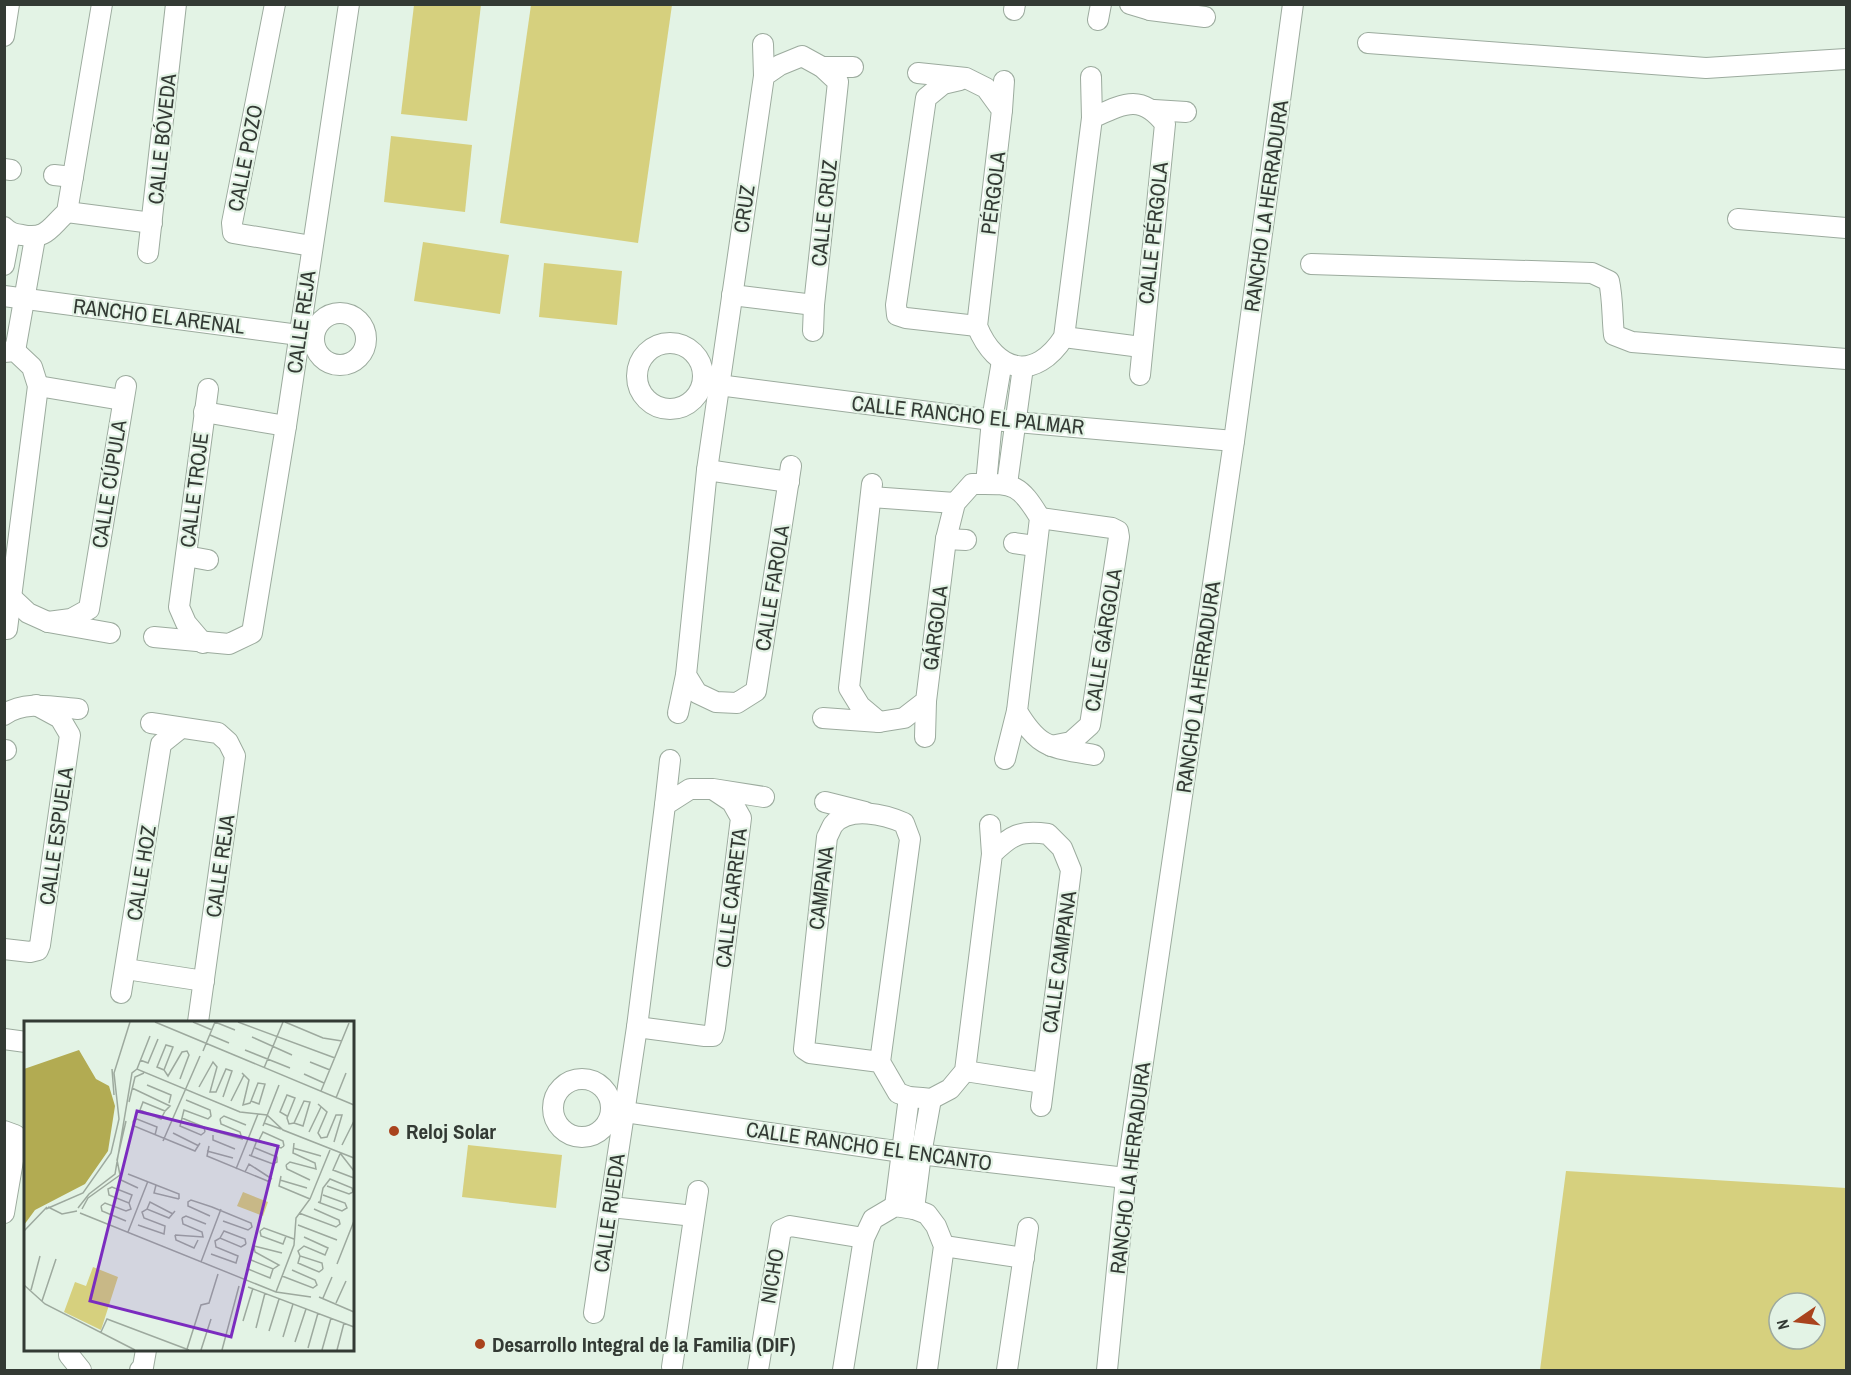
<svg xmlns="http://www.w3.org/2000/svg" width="1851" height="1375" viewBox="0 0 1851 1375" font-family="'Archivo Narrow',sans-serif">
<rect width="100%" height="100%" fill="#e3f3e5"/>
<g fill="#d6d07e" fill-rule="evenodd">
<polygon points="414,5 481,5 467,121 401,114"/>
<polygon points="531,5 672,5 638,243 500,223"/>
<polygon points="391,136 472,145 465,212 384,202"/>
<polygon points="423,242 509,255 500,314 414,301"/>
<polygon points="544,263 622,271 617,325 539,317"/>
<polygon points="468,1145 562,1155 556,1208 462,1197"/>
<path d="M1566,1171L1846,1188V1370H1540ZM1779,1303H1815V1339H1779Z"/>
</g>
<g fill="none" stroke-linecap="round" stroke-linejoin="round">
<defs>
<g id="street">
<polyline points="275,4 232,223 233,233 312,246"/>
<polyline points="1130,4 1150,10 1162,8"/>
<polyline points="1014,10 1015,4"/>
<polyline points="1150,10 1205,17"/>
<polyline points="1098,20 1101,4"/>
<polyline points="4,36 9,4"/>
<polyline points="1368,43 1706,68 1846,59"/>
<polyline points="763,44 764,76"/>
<polyline points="822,67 853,67"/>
<path d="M918,73L966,78L986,88L1002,110L977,326C996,373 1035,382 1064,337L1092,118C1123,104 1141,93 1165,124L1140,375"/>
<polyline points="1091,77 1092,118"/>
<polyline points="960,80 943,84 926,98 896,305 897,315 906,318 977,326"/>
<polyline points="1002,110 1004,81"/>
<polyline points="1154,110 1186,112"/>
<polyline points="4,169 11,170"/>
<polyline points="54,175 73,177"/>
<polyline points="67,212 152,223"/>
<polyline points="1738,219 1846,228"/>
<path d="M4,227C10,233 14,234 22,235C47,240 50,227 67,212L102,4"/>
<polyline points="148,253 176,4"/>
<path d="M1311,264L1592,273L1609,281C1613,299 1612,317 1614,335L1632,342L1846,359"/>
<polyline points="4,265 10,233"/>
<polyline points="732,295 814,305"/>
<polyline points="4,296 314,337"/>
<circle cx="340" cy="339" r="26"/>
<polyline points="1064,337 1141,347"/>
<circle cx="670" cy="376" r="33"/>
<polyline points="15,351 35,238"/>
<polyline points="4,352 15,351 32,367 38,386 7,629"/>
<polyline points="703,383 992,420 1234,441"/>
<polyline points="38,386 122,400"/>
<polyline points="204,412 286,426"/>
<polyline points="791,466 756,691 737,703 716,702 697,693 686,675 707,470 764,76 780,65 802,56 822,67 838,82 814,305 813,331"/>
<polyline points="707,470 789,482"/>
<polyline points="872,484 849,688 860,706 879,722"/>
<polyline points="986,484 992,420 1002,361"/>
<polyline points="1007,484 1023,367"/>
<polyline points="871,497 955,503"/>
<polyline points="1040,518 1112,528 1118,531 1119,537 1090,725 1071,742 1051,746"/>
<polyline points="946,539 966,540"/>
<polyline points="1014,543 1035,546"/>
<polyline points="186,556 208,560"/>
<polyline points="12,598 28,613 48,622 110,633"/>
<polyline points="48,622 71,619 89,609 126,386"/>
<polyline points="154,637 229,644 252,633 286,426 349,4"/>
<polyline points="203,643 186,623 179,607 208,389"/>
<polyline points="678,713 686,675"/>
<path d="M4,715C24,700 54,707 78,709"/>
<path d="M823,718L879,722L904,718L926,701L946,539L955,503L972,484C1012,484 1018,481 1040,518L1017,711C1040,750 1052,747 1094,755"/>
<polyline points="151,723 218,733 228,742 235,756 198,1022"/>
<polyline points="925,737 926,701"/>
<polyline points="4,750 6,750"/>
<polyline points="1005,759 1017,711"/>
<polyline points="825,802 865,812"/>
<polyline points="665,805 670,760"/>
<polyline points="990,825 992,854"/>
<polyline points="4,949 30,952 38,950 40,945 70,735 60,718 36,705"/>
<polyline points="126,969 204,981"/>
<polyline points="121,993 161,744 181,728"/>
<polyline points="637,1027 705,1036 713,1036 715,1028 741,818 732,802 714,790"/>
<polyline points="4,1039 26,1042"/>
<path d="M880,1062L810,1053L804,1049L827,837C829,834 831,828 833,825C849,805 886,815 904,823L910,839L880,1062L898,1093L909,1097L922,1098L931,1099L950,1089L965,1071L992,854C1011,835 1020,830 1048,834L1062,848L1071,870L1041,1106"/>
<polyline points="965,1071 1043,1083"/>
<circle cx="582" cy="1108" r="29"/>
<polyline points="611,1110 902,1152 1126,1178"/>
<polyline points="4,1131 15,1135 16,1143 4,1213"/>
<polyline points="895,1206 909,1097"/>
<polyline points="611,1207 694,1216"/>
<polyline points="914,1209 921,1154 931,1099"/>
<polyline points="944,1246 1024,1258"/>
<polyline points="594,1313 637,1027 665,805 690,789 713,789 764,797"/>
<polyline points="70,1350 69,1355 81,1370"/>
<polyline points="672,1367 698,1191"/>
<polyline points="140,1370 143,1367 146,1350"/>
<polyline points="758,1370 781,1230 790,1226 864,1238"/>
<polyline points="843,1370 864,1238 873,1219 895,1206 914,1209 927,1214 936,1226 944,1246 927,1370"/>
<polyline points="1007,1370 1028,1228"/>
<polyline points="1107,1370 1126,1178 1234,441 1293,4"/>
</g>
</defs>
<use href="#street" stroke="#9cab9e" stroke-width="22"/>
<use href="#street" stroke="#fff" stroke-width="20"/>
</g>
<g fill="#a9431d" stroke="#e3f3e5" stroke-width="2">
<circle cx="394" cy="1131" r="6"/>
<circle cx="480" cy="1344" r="6"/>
</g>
<g text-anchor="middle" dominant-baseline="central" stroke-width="4.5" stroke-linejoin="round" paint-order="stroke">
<g font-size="21" fill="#333a34" stroke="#e3f3e5">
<text transform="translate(162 139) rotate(-84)">CALLE BÓVEDA</text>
<text transform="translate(245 158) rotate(-79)">CALLE POZO</text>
<text transform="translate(993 193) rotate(-83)">PÉRGOLA</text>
<text transform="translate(1266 206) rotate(-82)">RANCHO LA HERRADURA</text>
<text transform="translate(744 209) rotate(-82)">CRUZ</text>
<text transform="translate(824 213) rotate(-84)">CALLE CRUZ</text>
<text transform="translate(1153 233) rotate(-84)">CALLE PÉRGOLA</text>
<text transform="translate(159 316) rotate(7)">RANCHO EL ARENAL</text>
<text transform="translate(301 322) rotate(-82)">CALLE REJA</text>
<text transform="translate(968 415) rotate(6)">CALLE RANCHO EL PALMAR</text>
<text transform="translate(109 484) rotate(-81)">CALLE CÚPULA</text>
<text transform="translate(194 490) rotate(-83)">CALLE TROJE</text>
<text transform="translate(772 588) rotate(-81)">CALLE FAROLA</text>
<text transform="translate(935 628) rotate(-83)">GÁRGOLA</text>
<text transform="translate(1103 640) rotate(-81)">CALLE GÁRGOLA</text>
<text transform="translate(1198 687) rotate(-82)">RANCHO LA HERRADURA</text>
<text transform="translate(56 836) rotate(-82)">CALLE ESPUELA</text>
<text transform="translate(220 866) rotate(-82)">CALLE REJA</text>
<text transform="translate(141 873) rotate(-81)">CALLE HOZ</text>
<text transform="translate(821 888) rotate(-83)">CAMPANA</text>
<text transform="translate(731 898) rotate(-83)">CALLE CARRETA</text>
<text transform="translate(1059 962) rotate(-82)">CALLE CAMPANA</text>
<text transform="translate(869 1146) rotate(8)">CALLE RANCHO EL ENCANTO</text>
<text transform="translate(1130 1168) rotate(-83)">RANCHO LA HERRADURA</text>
<text transform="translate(609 1213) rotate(-82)">CALLE RUEDA</text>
<text transform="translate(772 1276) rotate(-81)">NICHO</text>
</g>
<g font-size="21" font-weight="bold" fill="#333a34" stroke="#e3f3e5" text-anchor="start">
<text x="406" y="1131">Reloj Solar</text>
<text x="492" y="1344">Desarrollo Integral de la Familia (DIF)</text>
</g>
</g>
<g transform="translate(24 1021)">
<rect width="330" height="330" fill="#e3f3e5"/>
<path d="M219,171L244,181L239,195L213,185ZM69,246L94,256L77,309L40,291L51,261L62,265Z" fill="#d6d07e"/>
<path d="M55,29L72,58L85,65L91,85L84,130L61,163L11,189L0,204V48Z" fill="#b2ab52"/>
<path fill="none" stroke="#9da99e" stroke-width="1.5" d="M131,1L330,84M169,1L188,9M191,1L211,9M214,1L311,37M261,1L299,17L318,20M186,14L205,22M228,16L268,34M221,29L266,47M179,30L191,1M116,39L124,42L134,18M286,41L306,49M240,47L259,1M88,48L90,74M113,48L126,15M140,49L133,46L142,24L149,26L140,49L144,55L158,31L163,30L165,34L156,58M218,52L225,59L219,84L226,82L227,80L234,62L241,63L235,83L227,80M280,53L300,62M123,64L147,74L145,82M175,66L189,41L193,46L186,71H192L202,48L208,50L199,76M108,67L146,85L141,90L119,81L116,89L137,98L141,90M297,70L325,2M312,77L322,52M162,79L186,89L187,95L184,98L160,89L156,105L177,114L181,111M207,80L220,54M105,81L111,56L120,52M294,83L303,91L294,112L297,117L303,116L312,94H318L310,121M263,95L256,91L263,74L271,77L263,97L265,103L270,102L280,80L286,81L279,105L270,102M158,97L180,106L181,111M196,98L200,95L222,104M109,100L110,105L171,130L176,122M109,100L113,98L133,106L131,114M240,102L257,108M239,105L255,64M190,110L218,118L216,111L197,103L196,98M285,111L297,86M149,112L175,125M189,114V119L211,128M235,119L239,111L259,120L260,125M139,120L176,35M318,124L330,100M185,125L183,135L246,161M269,127L297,135M183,130L209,137M316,132L330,150M316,133L309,149L330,157M225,134L249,143L253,141V136L231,127M227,135L233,119L257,127L260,125M262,144L266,141L292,148L291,142L269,132L270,122M262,144L263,148L286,159M212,148L234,93M221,151L225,143L248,158M104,153L155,173V178M257,155L255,165L286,178M97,159L114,167M256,159L283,167M132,164L130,172L155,178M303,165L325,173L329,171M294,181L318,190L323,187L321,182L299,174M296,182L299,167L306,158L328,167L329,171M77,185L81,182L102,190L107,188L105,182L85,174L84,168L88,166L108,174L105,182M77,185L78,190L102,200M24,186L38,193L53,190M54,187L65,173L91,153L108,52L113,48L216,91L243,94L259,109L330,137M22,188L59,172L87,132L95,98L90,52L106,1M58,188L64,177L96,154L93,139L102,100M123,188L126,181L149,193M56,192L252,271L287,276M275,192L312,206L316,203L315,199L290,188M186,195L164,185V181L167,179L188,186L227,202L228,206L224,209L199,200M158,197L162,195L182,203M114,204L140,213L141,205L120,197L118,191L123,188L145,197L151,190M274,204L313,219M0,210L23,186M236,210L240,207L270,218M236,210L237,215L259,223L262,215M104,211L124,160M151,214L179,216L178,211L159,203L158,197M151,214L152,219L170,227L174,219M280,216L304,227L301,234L280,225L274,230L276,235L298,242L299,248M196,217L200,210L221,218L222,223M230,225L258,232M187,233L212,242L214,235L192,226L191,220L196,217L217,226L222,223M276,235L274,242L295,251L299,248M177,241L197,188M224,243L227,239L249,248L255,244L231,231L230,225M224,243V248L246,257L249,248M313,243L330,200M258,255L289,267L293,264L291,259L268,249M0,264L21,283L111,329M224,266L330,306M7,269L16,235M252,271L270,224L272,197L286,178L306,129M295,276L330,291M299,277L308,256M18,280L32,238M312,282L322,260M219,300L229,267M232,307L241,272M245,310L255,278M77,311L83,298L165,329M259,316L269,283M271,321L282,288M284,327L294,292M163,328L177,284L185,282L194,253M177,329L187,298M198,329L215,265M298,329L307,297M313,329L320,302"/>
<path fill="#7b2cbf" fill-opacity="0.15" stroke="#7b2cbf" stroke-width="3" d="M113,90L254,125L207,316L66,280Z"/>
<rect width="330" height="330" fill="none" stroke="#333a34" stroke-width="3"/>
</g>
<rect width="1851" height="1375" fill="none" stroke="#333a34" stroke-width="12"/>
<g transform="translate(1797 1321) rotate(256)"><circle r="28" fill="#e3f3e5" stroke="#9da99e" stroke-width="1.5"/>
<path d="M0-4.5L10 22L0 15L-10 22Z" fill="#a9431d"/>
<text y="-9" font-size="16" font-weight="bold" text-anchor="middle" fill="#333a34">N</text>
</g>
</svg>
